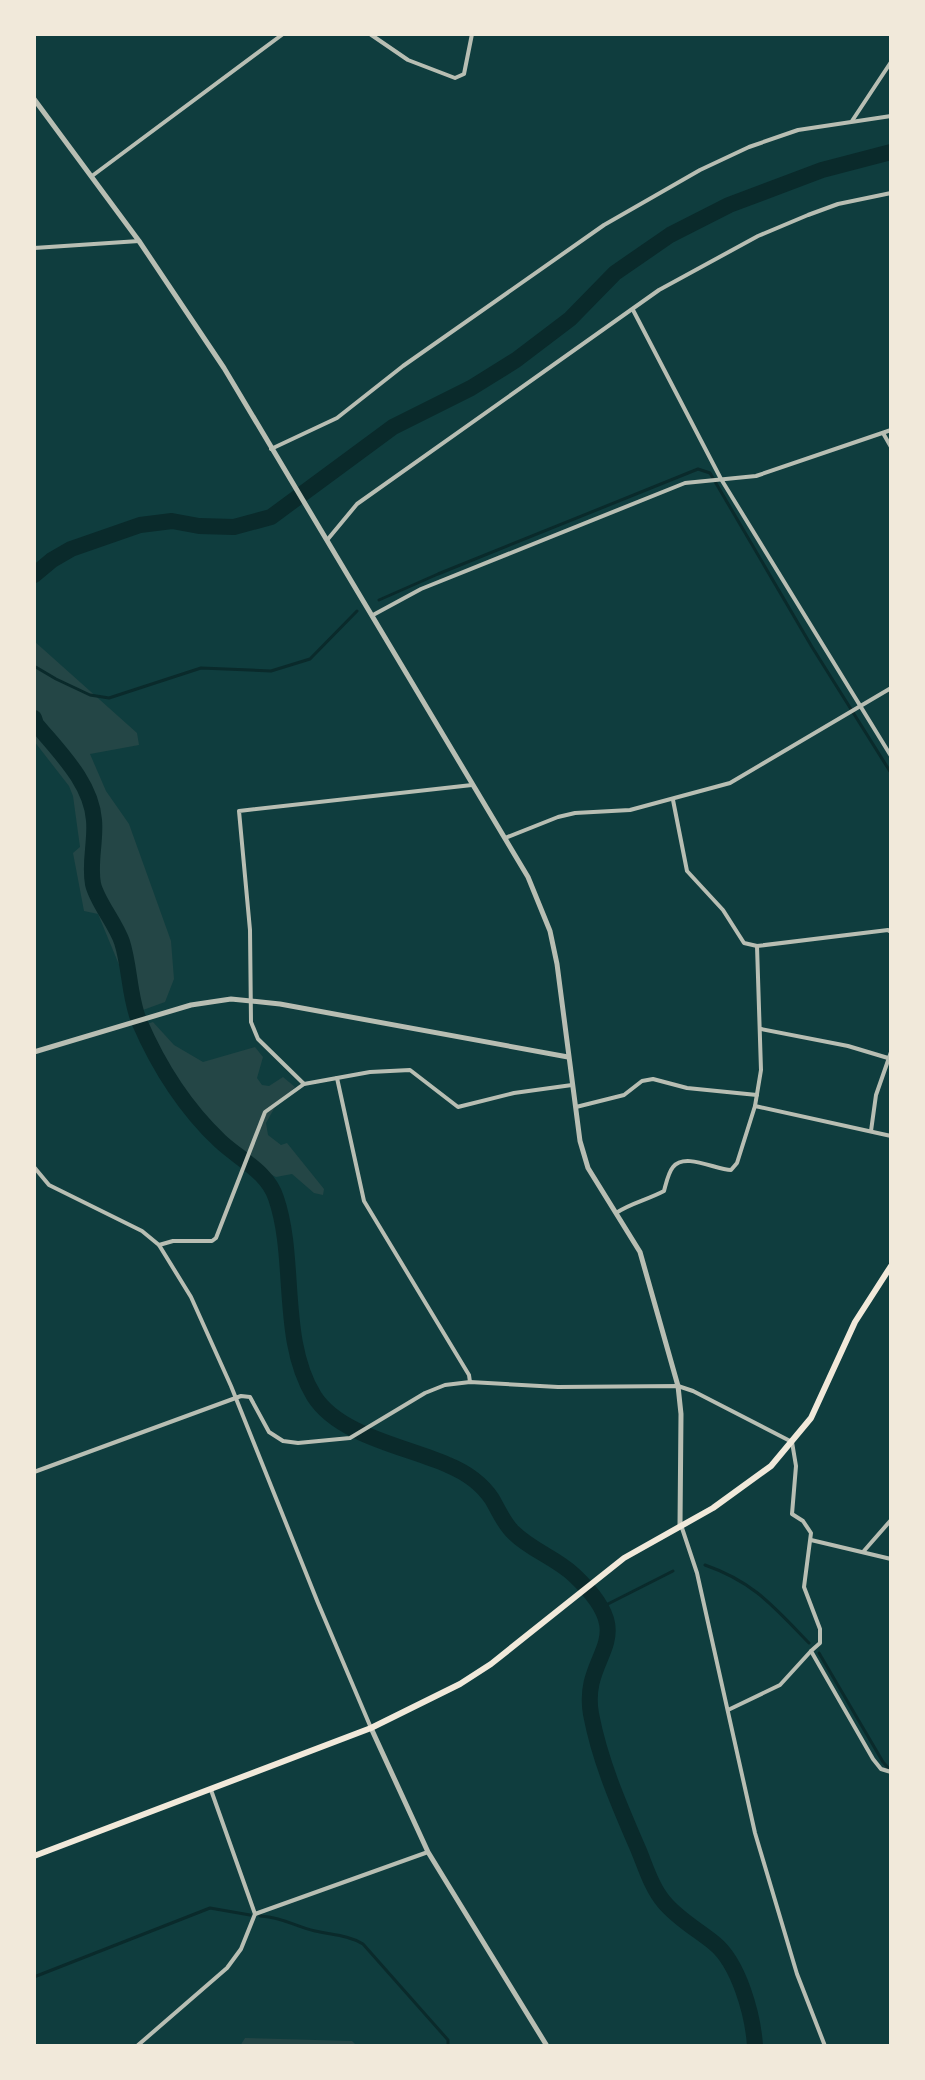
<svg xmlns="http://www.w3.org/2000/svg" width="925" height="2080" viewBox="0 0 925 2080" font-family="Overpass,sans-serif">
<rect width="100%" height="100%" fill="#0f3d3e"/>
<g fill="#244646">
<polygon points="34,641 137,733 139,745 90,754 106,791 129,824 171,941 174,979 165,1002 132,1014 122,972 98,914 84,911 73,853 80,847 73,796 69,786 34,741"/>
<path d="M153,1022L174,1045L203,1062L255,1047L263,1057L257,1078L262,1085L269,1086L283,1077L295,1087L275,1107L266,1123L268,1135L281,1145L287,1143L324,1189L323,1195L314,1193L292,1174L276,1177L270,1174C253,1162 234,1151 219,1137C187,1106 158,1066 138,1027Z"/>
<polygon points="245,2038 352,2041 357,2046 240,2046"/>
</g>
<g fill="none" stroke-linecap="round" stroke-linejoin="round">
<g stroke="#0a2a2b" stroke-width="3">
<polyline points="379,600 438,574 698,469 710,473 812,647 891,773"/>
<polyline points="34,666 56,679 90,695 109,698 201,668 271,671 310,659 357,611"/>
<path d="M705,1565C754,1582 774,1607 809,1643"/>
<polyline points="602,1607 673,1571"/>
<polyline points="819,1653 883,1762 890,1770"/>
<path d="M260,1916C282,1917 294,1926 315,1931C332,1935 348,1935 363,1944L448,2040V2046"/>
<polyline points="34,1977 210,1908 250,1915"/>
</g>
<g stroke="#0a2a2b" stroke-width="16">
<polyline points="34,575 52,560 71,549 140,525 172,521 199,526 234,527 271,517 393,427 471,388 516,360 570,319 615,273 670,235 729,205 822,170 891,152"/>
<path d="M34,718L36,724C59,752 91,782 94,820C96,841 89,863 93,884C97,902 115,922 122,942C130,967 129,996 139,1021C158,1065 185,1108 220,1141C239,1159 268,1172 276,1198C297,1259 279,1339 314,1396C339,1436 408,1447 448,1465C465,1472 482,1484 492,1499C499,1511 504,1524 514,1533C531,1550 556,1558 574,1575C645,1642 580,1651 591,1714C600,1762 620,1807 639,1851C646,1868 652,1888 664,1902C678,1919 698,1930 714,1943C739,1963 753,2015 755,2046"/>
</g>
<g stroke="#b8beb3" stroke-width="4">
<polyline points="370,34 408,60 455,78 464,74 472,34"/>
<polyline points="852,121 891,62"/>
<polyline points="92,176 283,34"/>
<polyline points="34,248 139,241"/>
<polyline points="633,310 721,479 891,756"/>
<polyline points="883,433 891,447"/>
<polyline points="271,449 337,418 403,366 604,225 700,170 749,147 798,130 891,116"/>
<polyline points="328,539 357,504 659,290 758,236 808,215 838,204 891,193"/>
<polyline points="373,615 421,589 685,483 756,476 891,430"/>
<polyline points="472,785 239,811 250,930 251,1022 258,1039 304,1084 370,1072 410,1070 458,1107 514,1093 572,1085"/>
<polyline points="673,800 687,871 723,910 744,943 757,946 888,930 891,932"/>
<polyline points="505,838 558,817 575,813 630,810 730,783 891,688"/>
<polyline points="761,1029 848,1046 888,1058"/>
<polyline points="337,1078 364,1201 469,1375 470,1382"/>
<polyline points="755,1106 891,1136"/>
<polyline points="576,1107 624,1095 642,1081 653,1079 687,1088 757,1095"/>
<polyline points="871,1131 876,1095 891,1052"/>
<polyline points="34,1167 49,1185 142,1231 159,1245 191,1297 231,1386 318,1603 371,1728"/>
<path d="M616,1213C631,1203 647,1200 664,1191C666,1184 668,1173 673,1167C685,1152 716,1170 731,1170L737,1163L755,1106L761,1070L757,946"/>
<polyline points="159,1245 173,1241 212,1241 216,1238 265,1112 304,1084"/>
<polyline points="34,1472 241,1396 250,1397 269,1432 283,1441 298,1443 350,1438 425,1393 445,1385 470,1382 558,1387 678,1386 693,1391 792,1442 796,1466 792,1514 803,1521 811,1533 804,1587 820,1629 820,1643 811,1651 873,1759 881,1769 891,1772"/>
<polyline points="681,1525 697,1573 755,1833 797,1974 825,2046"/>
<polyline points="811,1540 891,1559"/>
<polyline points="863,1552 891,1520"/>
<polyline points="728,1710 780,1685 811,1651"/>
<polyline points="255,1914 428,1852"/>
<polyline points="137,2046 227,1968 241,1949 255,1914 211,1790"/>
</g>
<g stroke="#b8beb3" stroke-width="5">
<polyline points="34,99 139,241 224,368 528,877 550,931 557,964 580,1141 588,1168 640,1252 678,1386 681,1414 680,1525"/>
<polyline points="34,1052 191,1005 231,999 280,1004 568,1057"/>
<polyline points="371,1728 428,1852 547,2046"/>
</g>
<polyline stroke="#f1e9da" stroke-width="6" points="34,1856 371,1728 460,1684 491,1664 624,1558 713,1508 771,1466 811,1418 855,1322 891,1266"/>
</g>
<rect width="925" height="2080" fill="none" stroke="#f1e9da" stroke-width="72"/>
</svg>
